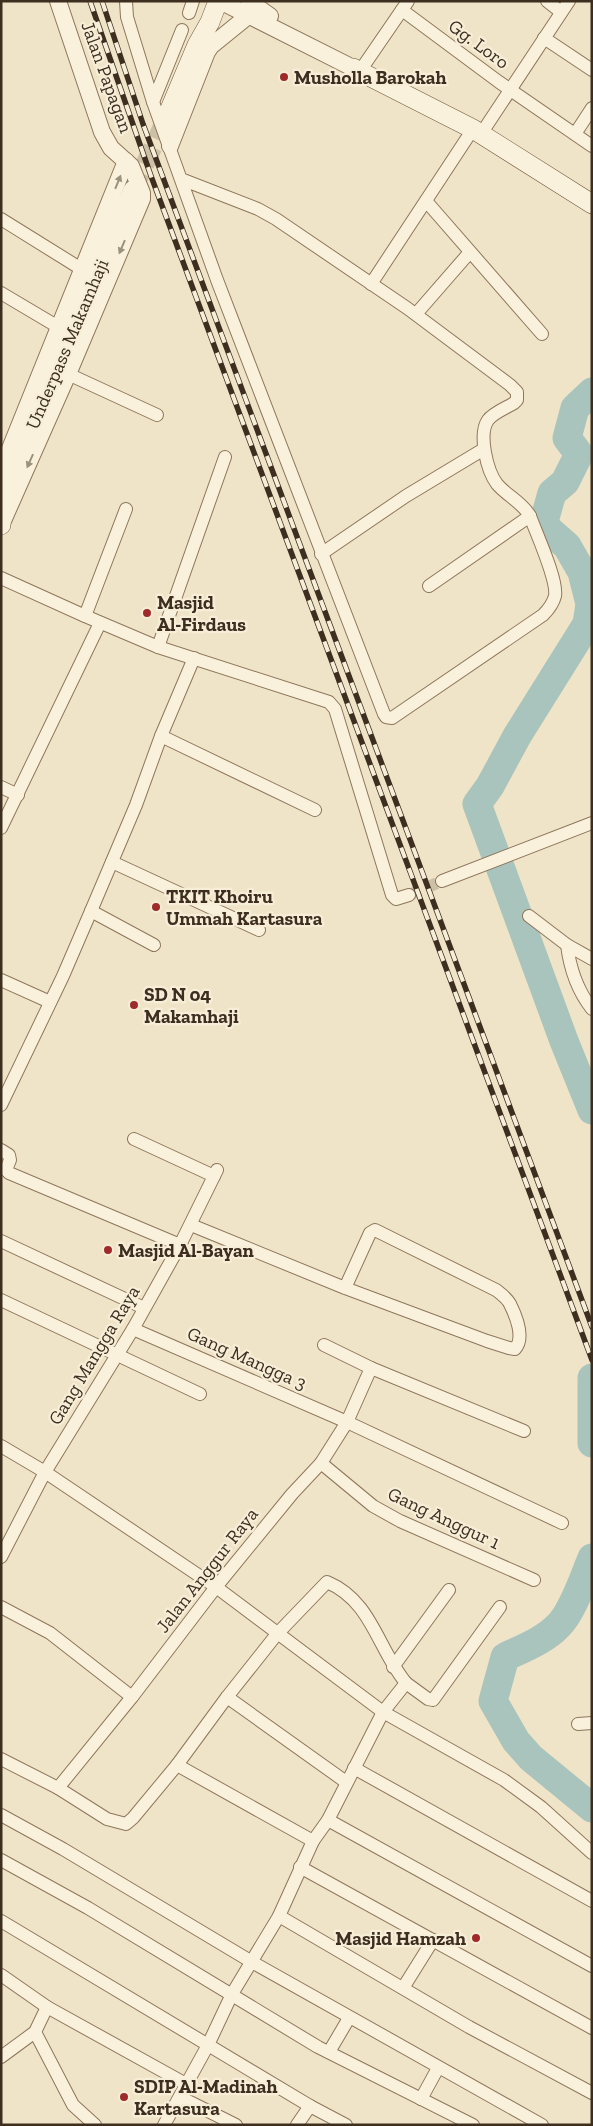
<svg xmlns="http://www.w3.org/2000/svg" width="593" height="2126" viewBox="0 0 593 2126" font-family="'Zilla Slab',serif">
<rect width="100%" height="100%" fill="#f0e4c8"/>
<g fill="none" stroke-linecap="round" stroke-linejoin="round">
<g stroke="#a9c4bc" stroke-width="29">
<polyline points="592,392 575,408 567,438 579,454 565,482 552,493 543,525 567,546 582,572 590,604 587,624 517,736 490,786 477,804 564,1041 592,1110"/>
<polyline points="592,1378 592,1443"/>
<path d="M592,1558C584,1577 573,1611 559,1625C545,1640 524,1648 505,1657L493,1701L516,1741L531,1758L592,1808"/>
</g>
<polyline stroke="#ccc0a6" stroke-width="12" stroke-dasharray="12 6" stroke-linecap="butt" points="409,895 442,881"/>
<polyline stroke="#ccc0a6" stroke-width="19" stroke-dasharray="19 9" stroke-linecap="butt" points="133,190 165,121"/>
<defs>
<g id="minor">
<path d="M126,1L127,17L153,102L217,280L384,714L386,717L392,718L543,615C549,609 553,604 555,596C558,580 536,533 530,516C522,502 507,496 497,484C487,471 478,434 488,420C493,413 506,408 514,403L517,400V392L510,385L407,308L276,219L258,209L181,179"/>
<polyline points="547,1 561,12"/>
<polyline points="402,10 499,82 592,146"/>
<polyline points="189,13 193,1"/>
<polyline points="544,38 592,70"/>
<polyline points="360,71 408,1"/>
<polyline points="153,102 182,30"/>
<polyline points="481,134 569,1"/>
<polyline points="575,134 592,108"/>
<polyline points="426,201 542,334"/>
<polyline points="1,219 83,270"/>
<polyline points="371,284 473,129"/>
<polyline points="1,293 60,328"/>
<polyline points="416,314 470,252"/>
<polyline points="68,374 157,415"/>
<polyline points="321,554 406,496 484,449"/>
<polyline points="1,578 85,616 158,647 329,702 335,709 392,895 396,899 409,895"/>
<polyline points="429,586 530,516"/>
<polyline points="85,616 126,509"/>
<polyline points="158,647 225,457"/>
<polyline points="161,736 315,810"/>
<polyline points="1,787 18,795"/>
<polyline points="1,828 100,623"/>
<polyline points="112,862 259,930"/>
<polyline points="442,881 592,823"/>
<polyline points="91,911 154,945"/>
<path d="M529,916L567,945C570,969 577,990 592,1009"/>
<polyline points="567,945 592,959"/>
<polyline points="1,980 50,1002"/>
<polyline points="1,1105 63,976 91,911 136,805 161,736 194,658"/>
<polyline points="134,1139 214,1176"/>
<polyline points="1,1150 9,1155 10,1160 6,1170 9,1173 180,1245"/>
<path d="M191,1225L345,1288L487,1341L509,1348L515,1349C525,1338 516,1316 510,1304C507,1298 501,1294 496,1290L375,1230L370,1233L345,1288"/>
<polyline points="1,1241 144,1308"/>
<polyline points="1,1300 200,1394"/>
<polyline points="133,1329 347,1422 562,1523"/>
<polyline points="324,1345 371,1368 524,1431"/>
<polyline points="1,1446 45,1472 216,1587 383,1712 504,1780 541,1807 592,1853"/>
<polyline points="321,1463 373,1506 400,1521 534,1580"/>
<polyline points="1,1557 45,1472 133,1329 180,1245 217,1170"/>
<polyline points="1,1607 50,1633 132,1697"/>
<polyline points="393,1667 449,1590"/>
<polyline points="406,1683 428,1699 433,1700 500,1607"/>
<polyline points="578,1724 592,1723"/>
<polyline points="1,1759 58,1788 107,1819 126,1824 133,1818 177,1765 227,1697 346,1782"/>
<polyline points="177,1765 313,1841"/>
<polyline points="354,1768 592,1901"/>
<polyline points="58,1788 132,1697 216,1587 292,1494 321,1463 347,1422 371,1368"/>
<polyline points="1,1815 63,1849 252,1962 542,2125"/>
<polyline points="328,1820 592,1966"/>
<polyline points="1,1860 88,1908 318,2047 473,2125"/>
<polyline points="300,1867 592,2028"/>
<polyline points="279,1916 469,2027 592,2093"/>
<polyline points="1,1921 310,2106 346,2125"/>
<polyline points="1,1975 47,2007 35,2032 1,2057"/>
<polyline points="403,1988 433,1940"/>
<polyline points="47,2007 186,2084"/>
<polyline points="35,2032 73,2105 95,2125"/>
<polyline points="329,2052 349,2018"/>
<polyline points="180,2097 236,2125"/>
<polyline points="421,2099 438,2068"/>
<path d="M164,2125L208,2045L232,1994L279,1916L313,1841L328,1820L383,1712L406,1683C377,1648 372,1601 327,1582L277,1634L227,1697"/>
<polyline points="297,2125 310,2106"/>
</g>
<g id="tertiary">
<polyline points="220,1 353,68"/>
<polyline points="249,1 270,16"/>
<polyline points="170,146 207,52 211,46 248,16"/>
<polyline points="1,471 126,161"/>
<polyline points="2,523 68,374 142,199 142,193 131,166 111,148 102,132 58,1"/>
</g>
<g id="secondary">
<polyline points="353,68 473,129 592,204"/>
<polyline points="165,121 197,45 210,22 218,1"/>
<polyline points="1,498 133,190"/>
<polyline points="1,509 1,525"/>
</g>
</defs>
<use href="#minor" stroke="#8d765c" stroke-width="14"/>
<use href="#tertiary" stroke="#8d765c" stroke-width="18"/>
<use href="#secondary" stroke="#6f573f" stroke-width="20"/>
<use href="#minor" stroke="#faf1dc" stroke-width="12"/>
<use href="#tertiary" stroke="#faf1dc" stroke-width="16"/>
<use href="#secondary" stroke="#faf1dc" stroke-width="19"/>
<defs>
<g id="rail">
<polyline points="90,1 151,176 592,1360"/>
<polyline points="102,1 143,124 592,1327"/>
</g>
</defs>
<use href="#rail" stroke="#3d2e20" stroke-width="5.5"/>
<use href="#rail" stroke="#f7eed8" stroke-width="4" stroke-dasharray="11" stroke-linecap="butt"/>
</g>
<defs><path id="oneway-solid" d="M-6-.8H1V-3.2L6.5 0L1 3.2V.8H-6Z" transform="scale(1.25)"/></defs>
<g fill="#9c907e">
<use href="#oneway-solid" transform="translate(118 182) rotate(-68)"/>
<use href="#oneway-solid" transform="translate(122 247) rotate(113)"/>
<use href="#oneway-solid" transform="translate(30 461) rotate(114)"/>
</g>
<g fill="#9e2a2b" stroke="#f7eed8" stroke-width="2">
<circle cx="284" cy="77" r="5"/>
<circle cx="147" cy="613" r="5"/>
<circle cx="156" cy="907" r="5"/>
<circle cx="134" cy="1005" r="5"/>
<circle cx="108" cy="1250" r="5"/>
<circle cx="476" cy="1938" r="5"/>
<circle cx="124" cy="2097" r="5"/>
</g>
<g text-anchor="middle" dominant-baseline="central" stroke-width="4.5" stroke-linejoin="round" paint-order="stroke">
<g font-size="19" fill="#3d2e20" stroke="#f7eed8">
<text transform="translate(479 44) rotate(36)">Gg. Loro</text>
<text transform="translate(107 77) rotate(70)">Jalan Papagan</text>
<text transform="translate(67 344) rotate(-67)">Underpass Makamhaji</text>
<text transform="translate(94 1355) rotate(-59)">Gang Mangga Raya</text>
<text transform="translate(247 1358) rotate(24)">Gang Mangga 3</text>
<text transform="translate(444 1518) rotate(25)">Gang Anggur 1</text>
<text transform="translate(207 1570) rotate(-52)">Jalan Anggur Raya</text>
</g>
<g font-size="19" font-weight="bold" fill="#3d2e20" stroke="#f7eed8" text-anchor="start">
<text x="294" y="77">Musholla Barokah</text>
<text x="157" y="602">Masjid<tspan x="157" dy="22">Al-Firdaus</tspan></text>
<text x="166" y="896">TKIT Khoiru<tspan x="166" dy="22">Ummah Kartasura</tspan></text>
<text x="144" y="994">SD N 04<tspan x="144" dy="22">Makamhaji</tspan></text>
<text x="118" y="1250">Masjid Al-Bayan</text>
<text x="466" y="1938" text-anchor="end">Masjid Hamzah</text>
<text x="134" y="2086">SDIP Al-Madinah<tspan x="134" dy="22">Kartasura</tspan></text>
</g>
</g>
<rect width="593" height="2126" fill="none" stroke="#3d2e20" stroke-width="5"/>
</svg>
